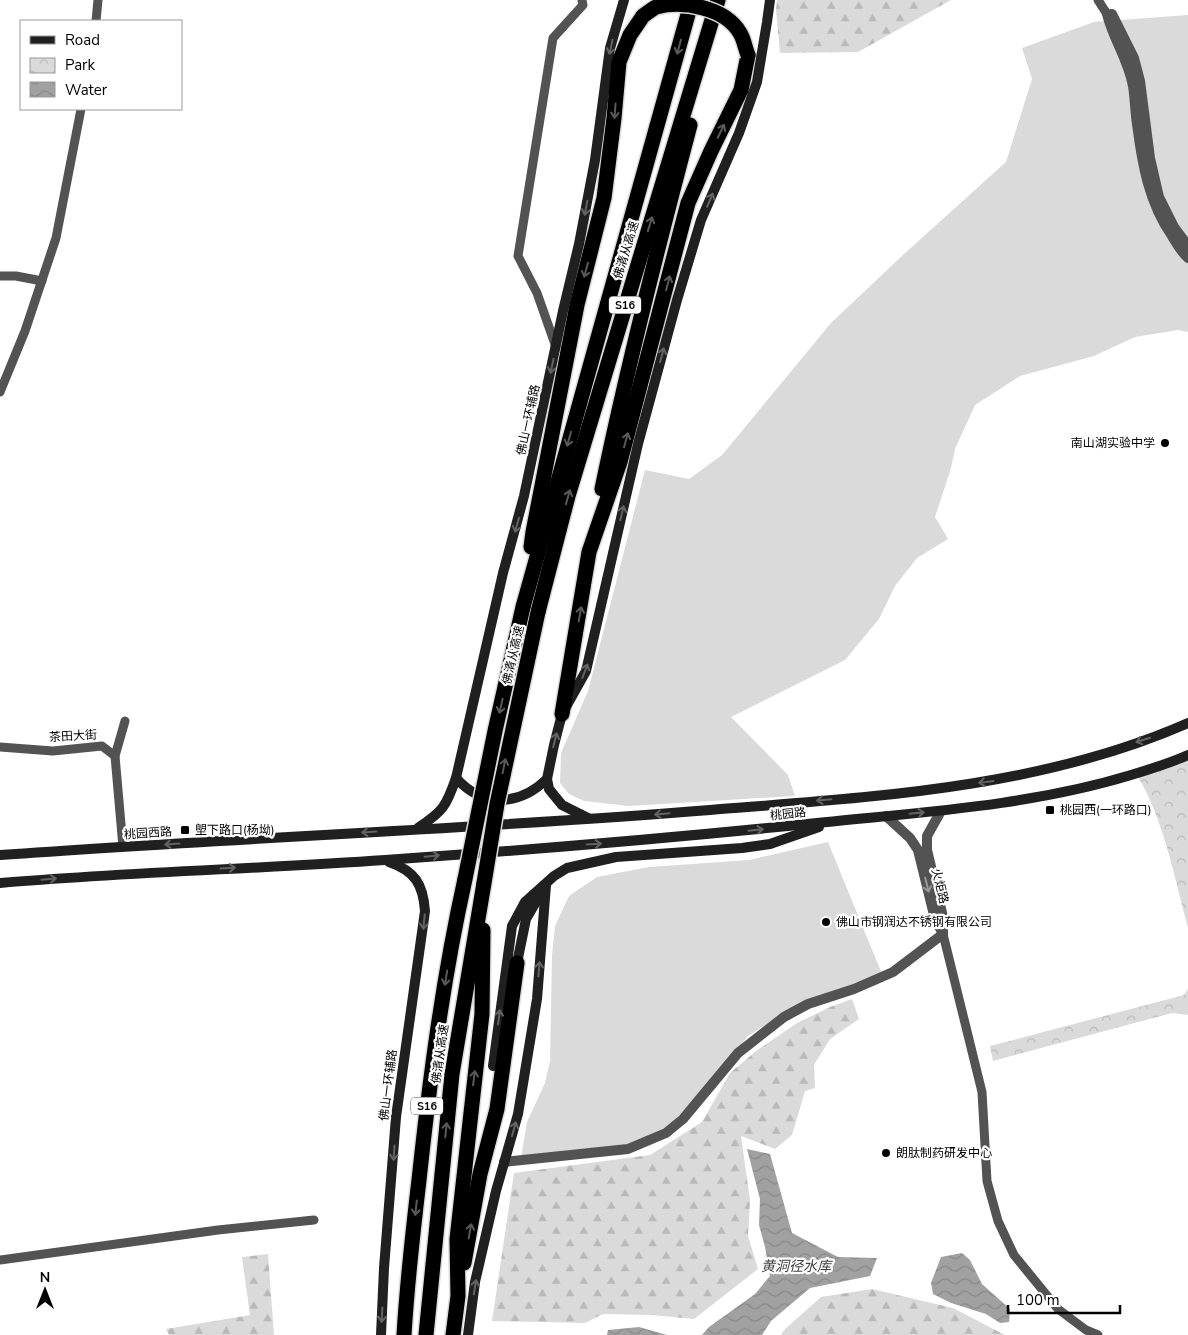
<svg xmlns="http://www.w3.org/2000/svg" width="1188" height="1335" viewBox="0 0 1188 1335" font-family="'Nunito Sans','Noto Sans SC',sans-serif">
<defs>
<pattern id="forest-firs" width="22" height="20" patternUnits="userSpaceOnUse" patternTransform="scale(1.25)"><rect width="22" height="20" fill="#dadada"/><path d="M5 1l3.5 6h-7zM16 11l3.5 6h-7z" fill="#b9b9b9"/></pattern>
<pattern id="park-crowns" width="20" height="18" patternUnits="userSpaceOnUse" patternTransform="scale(1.25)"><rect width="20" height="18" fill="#dadada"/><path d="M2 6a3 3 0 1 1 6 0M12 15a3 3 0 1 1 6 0" fill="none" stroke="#b9b9b9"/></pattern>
<pattern id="water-waves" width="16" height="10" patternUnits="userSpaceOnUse" patternTransform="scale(1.25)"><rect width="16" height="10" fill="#a1a1a1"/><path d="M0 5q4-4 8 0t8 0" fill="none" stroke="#898989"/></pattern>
</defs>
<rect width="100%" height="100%" fill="#fff"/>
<g fill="#dadada">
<polygon points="1188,15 1188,332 1178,330 1135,337 1094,356 1020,376 975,405 955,449 951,468 935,517 948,539 917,558 895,586 879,619 845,660 731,717 788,775 795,796 629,806 584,801 569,794 560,783 561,753 588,691 645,470 689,479 722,455 831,323 904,254 1006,162 1032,79 1022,48 1094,22"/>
<polygon points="828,842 882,974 788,1011 748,1036 705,1088 667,1128 627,1147 521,1158 527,1122 545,1083 550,1061 552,955 555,926 569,896 597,877 649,867 749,860"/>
</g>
<g fill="url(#forest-firs)">
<polygon points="777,0 951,0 858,52 780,53 776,10"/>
<polygon points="852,999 859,1019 830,1039 814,1065 815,1088 805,1091 792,1135 775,1149 741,1136 750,1200 748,1236 758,1269 694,1319 652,1315 603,1314 585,1323 492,1321 514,1173 650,1155 702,1122 730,1073 756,1051 797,1023 830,1007"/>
<polygon points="268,1254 274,1335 169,1335 166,1329 250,1315 242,1257"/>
<polygon points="872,1289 953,1308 1005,1335 781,1335 784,1330 821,1297"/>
</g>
<g fill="url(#park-crowns)">
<path d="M1188,759V928C1175,880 1164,820 1138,777Z"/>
<polygon points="1188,989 1188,1015 1172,1013 993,1061 990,1046 1184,995"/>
</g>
<g fill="url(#water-waves)">
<polygon points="747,1149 770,1154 792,1233 838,1257 877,1258 870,1276 810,1288 771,1321 762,1335 702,1335 709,1327 755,1294 770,1276 765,1247 759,1225 760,1199"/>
<polygon points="962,1253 970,1260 982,1284 1010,1309 1009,1322 1000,1323 986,1314 951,1303 933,1294 931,1283 941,1257"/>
<polygon points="639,1327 667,1335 607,1335 608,1330"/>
</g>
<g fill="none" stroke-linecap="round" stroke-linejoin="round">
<defs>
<g id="motorway">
<path d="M602,489C627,367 658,246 690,125"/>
<polyline points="531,547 533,532 577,305 604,198 614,118 619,62 630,35 643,16"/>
<polyline points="523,607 692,0"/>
<polyline points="538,612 568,496 718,0"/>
<polyline points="562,714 589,552 620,462 688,203 711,151 741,90 748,55"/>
<polyline points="464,1263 480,1174 497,1109 517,963"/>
<path d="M404,1335C407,1283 413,1231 419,1180C430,1078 443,978 465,879"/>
<polyline points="426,1335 452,1074 484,883"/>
<polyline points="453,1335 458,1296 457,1239 482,1014 483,930"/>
</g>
</defs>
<use href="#motorway" stroke="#dbdbdb" stroke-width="18"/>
<g stroke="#535353" stroke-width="9">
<polyline points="1098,0 1107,14 1112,14"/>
<polyline points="96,21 98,0"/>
<polyline points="0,276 16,276 42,281"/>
<polyline points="556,347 537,293 518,256 553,38 583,5 582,0"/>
<polyline points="0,392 25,331 56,238 81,109"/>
<polyline points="0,747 53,751 102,746 115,756"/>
<polyline points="123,847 115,756 125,721"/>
<polyline points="943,934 982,1092 987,1181 998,1221 1014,1255 1058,1309 1086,1330 1098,1335"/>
<polyline points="0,1260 218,1230 314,1220"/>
</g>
<g stroke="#535353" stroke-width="10">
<path d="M1107,14C1113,39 1128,59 1133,86C1135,98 1135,111 1137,124C1142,164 1149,203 1172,236C1177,244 1181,252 1188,258"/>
<polyline points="1112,14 1134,58 1140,81 1150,158 1159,197 1174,227 1188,246"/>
<polyline points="886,816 910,838 918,850 935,919 943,934 943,917 927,850 927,836 941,811"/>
<polyline points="504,1162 628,1149 666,1133 683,1119 738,1053 784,1017 808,1004 854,989 893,972 943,934"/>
</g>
<g stroke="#202020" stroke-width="10">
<path d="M456,778C483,808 519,806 547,779"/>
<polyline points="588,818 562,805 549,789 547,779 554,745 562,714 586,671 638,444 677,300 701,220 739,133 757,82 767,22 770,0"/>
<path d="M418,828C443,811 446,807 456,778L503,573L524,496L563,311L579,244L595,160L610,48L624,0"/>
<path d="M0,855C237,838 474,829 710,810C871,797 1038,789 1188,723"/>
<path d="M0,883C128,872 257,869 385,860C529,850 673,838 817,823C922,812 1029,806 1131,775C1151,769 1170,763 1188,755"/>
<polyline points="517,963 526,919 543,890"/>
<polyline points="493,1066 512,926 525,902 554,876 567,868 616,857 742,848 770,844 819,827"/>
<path d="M381,1335L384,1268L396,1117L425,911C423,884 415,871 389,862"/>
<polyline points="468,1335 475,1282 496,1191 518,1114 537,999 546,885"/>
</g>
<use href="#motorway" stroke="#000" stroke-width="15"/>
<defs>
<g id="motorway-bridge">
<path d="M643,16C647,13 651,10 656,7C682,0 725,7 740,33C744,39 745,48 748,55"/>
<polyline points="465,879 495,731 523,607"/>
<polyline points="484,883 497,804 538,612"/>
</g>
</defs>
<use href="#motorway-bridge" stroke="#dbdbdb" stroke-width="18" stroke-linecap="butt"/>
<use href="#motorway-bridge" stroke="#000" stroke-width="15"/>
</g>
<defs><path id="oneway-shaft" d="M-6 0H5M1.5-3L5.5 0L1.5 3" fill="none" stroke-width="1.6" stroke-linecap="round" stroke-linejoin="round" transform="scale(1.25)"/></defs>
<g stroke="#636363">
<use href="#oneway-shaft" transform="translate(611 47) rotate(102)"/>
<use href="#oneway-shaft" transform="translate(710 200) rotate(-67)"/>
<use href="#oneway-shaft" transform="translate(586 208) rotate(101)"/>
<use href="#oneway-shaft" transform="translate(662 355) rotate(-75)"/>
<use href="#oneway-shaft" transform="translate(552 366) rotate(102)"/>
<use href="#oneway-shaft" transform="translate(622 513) rotate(-77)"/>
<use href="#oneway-shaft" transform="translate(517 525) rotate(105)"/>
<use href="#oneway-shaft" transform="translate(585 671) rotate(-69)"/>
<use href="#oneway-shaft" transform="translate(555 740) rotate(-76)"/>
<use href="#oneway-shaft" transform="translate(1143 740) rotate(163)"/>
<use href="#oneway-shaft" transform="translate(986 782) rotate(172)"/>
<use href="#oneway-shaft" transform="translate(824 800) rotate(175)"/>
<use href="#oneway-shaft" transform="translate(917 813) rotate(-6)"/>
<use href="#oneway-shaft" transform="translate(662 814) rotate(175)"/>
<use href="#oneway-shaft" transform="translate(756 830) rotate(-6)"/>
<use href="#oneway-shaft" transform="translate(369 832) rotate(176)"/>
<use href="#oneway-shaft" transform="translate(172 844) rotate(176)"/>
<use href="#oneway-shaft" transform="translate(594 844) rotate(-3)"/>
<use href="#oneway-shaft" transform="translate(432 856) rotate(-5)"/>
<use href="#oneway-shaft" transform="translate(228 868) rotate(-3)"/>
<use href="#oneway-shaft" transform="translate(49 879) rotate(-5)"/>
<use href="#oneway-shaft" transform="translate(424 922) rotate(96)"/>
<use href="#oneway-shaft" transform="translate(539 969) rotate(-85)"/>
<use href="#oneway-shaft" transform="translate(499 1017) rotate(-82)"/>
<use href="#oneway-shaft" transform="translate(514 1129) rotate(-74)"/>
<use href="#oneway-shaft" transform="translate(394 1153) rotate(94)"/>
<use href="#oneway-shaft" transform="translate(475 1287) rotate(-81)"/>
<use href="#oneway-shaft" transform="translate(382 1315) rotate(93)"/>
</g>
<g stroke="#595959">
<use href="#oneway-shaft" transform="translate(679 47) rotate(105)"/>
<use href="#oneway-shaft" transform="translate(615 111) rotate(94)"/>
<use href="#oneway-shaft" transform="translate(721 131) rotate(-64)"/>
<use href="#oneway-shaft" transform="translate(650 224) rotate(-73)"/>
<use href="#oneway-shaft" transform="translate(586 270) rotate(105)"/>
<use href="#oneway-shaft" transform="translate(668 283) rotate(-75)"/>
<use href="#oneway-shaft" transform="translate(569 439) rotate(106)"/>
<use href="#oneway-shaft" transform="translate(626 440) rotate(-75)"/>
<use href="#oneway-shaft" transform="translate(568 497) rotate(-74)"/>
<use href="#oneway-shaft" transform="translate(580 614) rotate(-80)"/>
<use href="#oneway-shaft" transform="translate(501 706) rotate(103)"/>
<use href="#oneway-shaft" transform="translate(504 766) rotate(-79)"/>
<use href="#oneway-shaft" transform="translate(446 978) rotate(99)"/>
<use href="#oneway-shaft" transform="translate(474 1078) rotate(-83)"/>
<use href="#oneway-shaft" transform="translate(446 1130) rotate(-84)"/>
<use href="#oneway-shaft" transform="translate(416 1208) rotate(96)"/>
<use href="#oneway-shaft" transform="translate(470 1231) rotate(-80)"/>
</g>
<use stroke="#989898" href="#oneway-shaft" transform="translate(927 885) rotate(76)"/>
<g fill="#000" stroke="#fff" stroke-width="2">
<circle cx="1165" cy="443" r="5"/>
<rect x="1045" y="805" width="10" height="10" rx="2.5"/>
<rect x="180" y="825" width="10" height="10" rx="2.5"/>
<circle cx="826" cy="922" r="5"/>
<circle cx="886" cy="1153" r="5"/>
</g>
<g text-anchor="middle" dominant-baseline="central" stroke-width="4.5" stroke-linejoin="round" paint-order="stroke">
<g fill="#fff" stroke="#4c4c4c" stroke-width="1">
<rect x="609" y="296.5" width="32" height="17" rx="4"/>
<rect x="411" y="1097.5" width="32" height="17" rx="4"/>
</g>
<g font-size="11" font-weight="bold" fill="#000">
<text x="625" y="305">S16</text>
<text x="427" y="1106">S16</text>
</g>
<g font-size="12" fill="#000" stroke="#fff">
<text transform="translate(626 250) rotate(-73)">佛清从高速</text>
<text transform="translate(528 420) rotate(-78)">佛山一环辅路</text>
<text transform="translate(513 655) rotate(-77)">佛清从高速</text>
<text transform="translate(73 736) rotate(-3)">茶田大街</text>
<text transform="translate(788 814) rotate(-6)">桃园路</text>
<text transform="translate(148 833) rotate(-4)">桃园西路</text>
<text transform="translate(940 886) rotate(76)">火炬路</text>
<text transform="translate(440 1054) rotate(-82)">佛清从高速</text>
<text transform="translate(388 1085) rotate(-83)">佛山一环辅路</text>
</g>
<g font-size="12" fill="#000" stroke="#fff" text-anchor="start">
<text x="1155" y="443" text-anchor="end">南山湖实验中学</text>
<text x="1060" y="810">桃园西(一环路口)</text>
<text x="195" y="830">塱下路口(杨坳)</text>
<text x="836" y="922">佛山市钢润达不锈钢有限公司</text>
<text x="896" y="1153">朗肽制药研发中心</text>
</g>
<g font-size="14" font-style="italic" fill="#424242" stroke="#fff">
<text x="796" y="1266">黄洞径水库</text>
</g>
</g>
<rect x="20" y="20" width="162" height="90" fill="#ffffff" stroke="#999999"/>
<rect x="30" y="36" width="25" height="8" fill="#202020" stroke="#999999"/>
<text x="65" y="45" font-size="15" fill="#000000">Road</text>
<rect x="30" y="58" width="25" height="15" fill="url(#park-crowns)" stroke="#999999"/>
<text x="65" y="70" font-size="15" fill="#000000">Park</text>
<rect x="30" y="82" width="25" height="15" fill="url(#water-waves)" stroke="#999999"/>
<text x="65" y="95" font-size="15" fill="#000000">Water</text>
<g transform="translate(45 1290)" stroke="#ffffff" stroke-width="4" paint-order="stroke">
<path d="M0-4L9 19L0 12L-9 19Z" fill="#000000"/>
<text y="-8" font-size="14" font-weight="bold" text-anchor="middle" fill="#000000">N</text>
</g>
<path d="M1008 1305v8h112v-8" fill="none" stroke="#000000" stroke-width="2.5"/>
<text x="1016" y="1305" font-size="15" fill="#000000" stroke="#ffffff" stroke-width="4" paint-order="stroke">100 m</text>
</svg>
